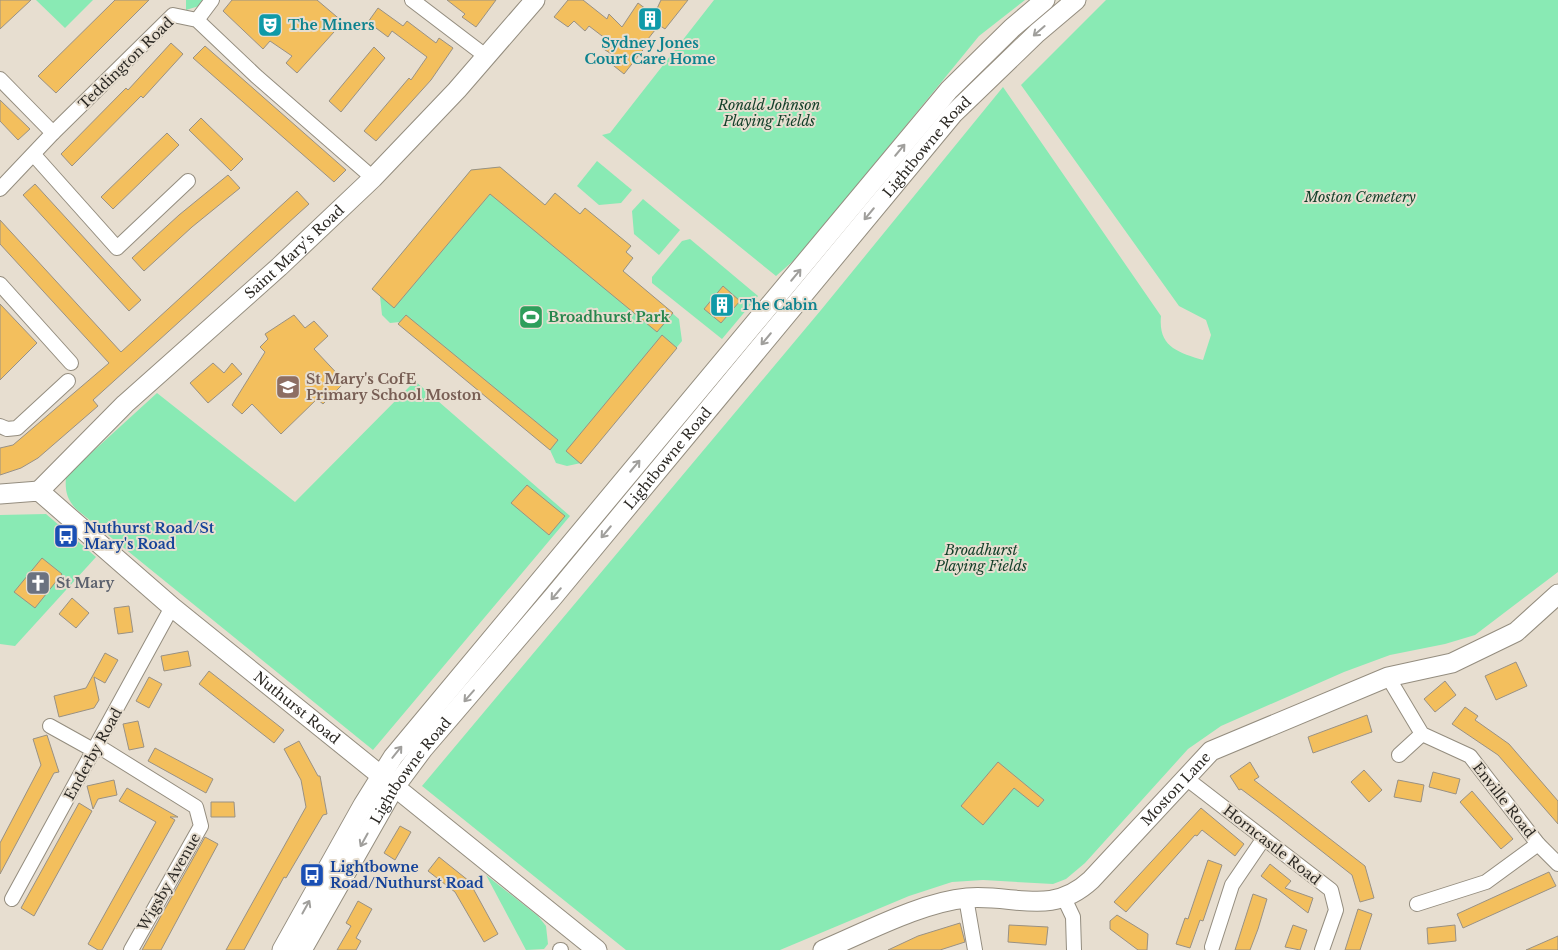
<svg xmlns="http://www.w3.org/2000/svg" width="1558" height="950" viewBox="0 0 1558 950" font-family="'Libre Baskerville',serif">
<rect width="100%" height="100%" fill="#e7ded0"/>
<g fill="#89eab4">
<polygon points="36,0 93,0 65,28"/>
<polygon points="186,0 203,0 199,6 186,10"/>
<polygon points="714,0 1025,0 979,36 800,255 776,276 602,135 610,133"/>
<path d="M1106,0H1558V572L1475,635L1445,644L1390,655L1344,672L1221,726L1188,749L1085,863L1066,879L1053,884L983,880L952,882L909,896L780,950H626L422,786L821,310L1003,87L1161,316C1158,347 1178,352 1203,360L1211,335L1206,320L1179,306L1021,85Z"/>
<polygon points="597,161 632,190 621,203 599,205 577,186"/>
<polygon points="500,167 545,205 555,193 580,214 585,208 631,246 626,252 633,258 623,271 679,319 682,341 581,463 567,466 556,463 550,450 400,322 390,323 382,315 380,296 372,289 471,170"/>
<polygon points="643,199 680,230 659,255 634,234 632,211"/>
<polygon points="690,239 758,296 722,339 652,283 652,277 682,241"/>
<path d="M415,381L570,516L373,750L76,509C66,498 65,490 66,476L157,393L295,502Z"/>
<polygon points="46,514 96,557 15,646 0,644 0,515"/>
<polygon points="486,875 538,916 546,926 548,944 544,949 526,950"/>
</g>
<g fill="#f3bf5d" stroke="#999184">
<polygon points="0,0 31,0 0,29"/>
<polygon points="115,0 149,0 56,93 38,76"/>
<polygon points="232,0 317,0 343,22 297,73 286,63 292,56 270,41 263,49 223,11"/>
<polygon points="447,0 496,0 476,27 462,17 465,14"/>
<polygon points="568,0 583,0 607,19 609,14 622,27 638,3 654,15 661,0 688,0 665,29 659,25 644,44 646,46 624,74 609,62 613,55 602,48 606,39 589,26 585,31 574,21 568,27 554,17"/>
<polygon points="378,8 403,26 407,21 436,43 439,38 453,48 431,80 376,141 364,131 409,78 411,80 427,57 392,31 388,37 368,22"/>
<polygon points="171,43 183,54 143,98 141,96 72,166 61,154 126,88 128,90"/>
<polygon points="205,46 346,170 334,182 193,58"/>
<polygon points="374,47 385,58 341,112 329,101"/>
<polygon points="0,100 30,129 18,140 0,121"/>
<polygon points="201,118 243,159 231,171 189,130"/>
<polygon points="167,133 179,145 113,209 101,197"/>
<polygon points="500,167 545,205 555,193 580,214 585,208 631,246 626,252 633,258 623,271 673,313 657,332 490,194 394,308 372,289 471,170"/>
<polygon points="228,175 240,188 192,227 144,271 132,258 179,215"/>
<polygon points="35,184 141,300 129,311 23,195"/>
<polygon points="297,191 309,204 93,400 98,406 38,458 21,468 0,475 0,448 13,445 109,363 0,244 0,220 121,352"/>
<polygon points="723,286 740,301 721,323 704,309"/>
<polygon points="0,304 37,343 0,380"/>
<polygon points="294,315 305,328 314,321 328,336 314,349 345,382 323,404 317,399 281,434 252,404 242,414 232,405 265,352 260,347 268,339 265,334"/>
<polygon points="406,315 558,440 550,450 398,324"/>
<polygon points="662,335 677,348 581,464 566,451"/>
<polygon points="213,363 224,373 232,363 242,374 208,403 190,383"/>
<polygon points="527,485 565,516 549,535 511,503"/>
<polygon points="42,558 62,574 35,608 14,592"/>
<polygon points="72,598 89,613 76,628 59,614"/>
<polygon points="129,606 133,632 118,634 114,608"/>
<polygon points="188,651 191,666 164,671 161,656"/>
<polygon points="105,653 118,660 105,683 94,677 99,700 94,708 59,717 54,696 86,688"/>
<polygon points="1516,662 1527,686 1496,700 1485,676"/>
<polygon points="209,671 284,730 274,743 199,684"/>
<polygon points="149,677 162,684 149,708 136,701"/>
<polygon points="1445,681 1456,695 1435,712 1424,699"/>
<polygon points="1465,707 1478,716 1475,720 1509,744 1558,801 1558,824 1498,755 1452,724"/>
<polygon points="1367,715 1372,732 1313,753 1308,737"/>
<polygon points="138,721 144,747 129,750 123,724"/>
<polygon points="47,735 59,772 54,773 0,874 0,843 41,765 33,739"/>
<polygon points="299,741 318,776 320,776 327,814 323,815 286,878 284,877 244,950 226,950 306,807 301,780 284,749"/>
<polygon points="155,748 213,779 206,793 148,761"/>
<polygon points="998,762 1044,800 1038,807 1014,788 983,825 961,806"/>
<polygon points="1250,762 1259,777 1254,780 1365,866 1374,898 1360,902 1352,875 1277,816 1241,789 1239,790 1230,776"/>
<polygon points="1364,770 1382,790 1369,802 1351,782"/>
<polygon points="1433,772 1460,779 1456,794 1429,787"/>
<polygon points="114,780 117,795 98,799 93,809 87,786"/>
<polygon points="1398,780 1424,785 1421,802 1394,797"/>
<polygon points="127,788 178,817 170,817 175,820 102,950 98,950 88,944 156,822 119,801"/>
<polygon points="1472,791 1513,839 1501,849 1460,802"/>
<polygon points="211,802 234,802 235,817 211,817"/>
<polygon points="79,803 92,811 34,916 21,908"/>
<polygon points="1201,808 1244,844 1235,856 1202,830 1197,836 1195,835 1126,912 1114,902"/>
<polygon points="400,826 411,832 395,860 384,853"/>
<polygon points="205,837 218,844 161,950 142,950"/>
<polygon points="439,857 469,881 498,934 484,942 455,892 428,871"/>
<polygon points="1208,860 1222,865 1203,921 1200,920 1190,948 1176,944 1185,918 1188,919"/>
<polygon points="1270,864 1291,881 1285,888 1313,898 1308,913 1261,876"/>
<polygon points="1549,872 1556,886 1463,928 1457,914"/>
<polygon points="1253,894 1267,899 1258,929 1250,950 1235,950"/>
<polygon points="358,901 372,909 356,938 361,941 356,950 337,950 351,926 346,923"/>
<polygon points="1358,909 1372,914 1360,950 1345,950"/>
<polygon points="1117,915 1148,934 1147,950 1138,950 1110,929 1110,921"/>
<polygon points="960,923 965,942 940,950 888,950 918,936"/>
<polygon points="1009,925 1048,927 1046,945 1008,942"/>
<polygon points="1293,925 1307,930 1300,950 1285,947"/>
<polygon points="1455,925 1456,941 1428,944 1427,928"/>
<polygon points="1558,936 1558,950 1526,950"/>
</g>
<g fill="none" stroke-linecap="round" stroke-linejoin="round">
<defs>
<g id="street">
<polyline points="412,0 487,57"/>
<polyline points="197,20 212,0"/>
<polyline points="0,79 53,133"/>
<polyline points="34,155 117,248 188,181"/>
<polyline points="0,189 53,133 173,15 197,20 256,76 373,178"/>
<polyline points="0,284 71,363"/>
<polyline points="0,426 7,429 17,428 68,381"/>
<polyline points="1388,677 1422,734 1470,756 1538,844 1558,864"/>
<polyline points="50,726 95,751"/>
<polyline points="98,746 196,807 201,826 131,950"/>
<polyline points="1399,755 1422,734"/>
<polyline points="1187,779 1331,890 1336,910 1322,950"/>
<polyline points="966,898 975,950"/>
<polyline points="1064,898 1073,917 1074,950"/>
<polyline points="12,899 172,607"/>
<polyline points="1417,904 1486,882 1538,844"/>
<polyline points="1212,947 1232,885 1264,838"/>
<polyline points="560,950 561,950"/>
</g>
<g id="secondary">
<path id="s1" d="M39,491L125,404L279,267L373,178L457,90L535,0"/>
<path id="s2" d="M0,494L39,491L172,607L597,950"/>
<polyline points="282,950 363,805 393,757 949,90 1012,28 1045,0"/>
<path id="s3" d="M302,950L394,788L423,749L553,597L953,114L1037,33L1076,0"/>
<path id="s4" d="M823,950C866,932 922,902 967,898C1015,894 1051,917 1091,880L1211,751L1388,677L1452,663L1516,632L1558,594"/>
</g>
</defs>
<use href="#street" stroke="#948d7f" stroke-width="16"/>
<use href="#secondary" stroke="#948d7f" stroke-width="21"/>
<use href="#street" stroke="#fff" stroke-width="14"/>
<use href="#secondary" stroke="#fff" stroke-width="19"/>
</g>
<defs><path id="oneway-shaft" d="M-6 0H5M1.5-3L5.5 0L1.5 3" fill="none" stroke-width="1.6" stroke-linecap="round" stroke-linejoin="round" transform="scale(1.25)"/></defs>
<g stroke="#a09f9c">
<use href="#oneway-shaft" transform="translate(1039 31) rotate(139)"/>
<use href="#oneway-shaft" transform="translate(900 150) rotate(-50)"/>
<use href="#oneway-shaft" transform="translate(869 214) rotate(130)"/>
<use href="#oneway-shaft" transform="translate(796 275) rotate(-50)"/>
<use href="#oneway-shaft" transform="translate(766 339) rotate(130)"/>
<use href="#oneway-shaft" transform="translate(635 466) rotate(-50)"/>
<use href="#oneway-shaft" transform="translate(606 532) rotate(130)"/>
<use href="#oneway-shaft" transform="translate(556 594) rotate(130)"/>
<use href="#oneway-shaft" transform="translate(469 696) rotate(131)"/>
<use href="#oneway-shaft" transform="translate(397 752) rotate(-51)"/>
<use href="#oneway-shaft" transform="translate(364 840) rotate(119)"/>
<use href="#oneway-shaft" transform="translate(306 907) rotate(-61)"/>
</g>
<defs>
<symbol id="building-square" viewBox="-11 -11 22 22"><rect x="-9" y="-9" width="18" height="18" rx="4" fill="#0f9aa8" stroke="#e7ded0"/><path d="M-4-6H4V6H1V3H-1V6H-4ZM-2.5-4.3h1.7v1.8h-1.7ZM.8-4.3h1.7v1.8H.8ZM-2.5-1h1.7V.8h-1.7ZM.8-1h1.7V.8H.8Z" fill="#fff"/></symbol>
<symbol id="theatre-square" viewBox="-11 -11 22 22"><rect x="-9" y="-9" width="18" height="18" rx="4" fill="#0f9aa8" stroke="#e7ded0"/><path d="M-5-5.5Q0-4 5-5.5V0Q5 5 0 6Q-5 5-5 0ZM-3.3-2.5H-1v1.5H-3.3ZM1-2.5H3.3v1.5H1ZM-2.8 1Q0 5.5 2.8 1Z" fill="#fff"/></symbol>
<symbol id="stadium-square" viewBox="-11 -11 22 22"><rect x="-9" y="-9" width="18" height="18" rx="4" fill="#2e9e5b" stroke="#e7ded0"/><path d="M0-5a6.5 5 0 1 0 0 10a6.5 5 0 1 0 0-10ZM-3.5-1.8h7v3.6h-7Z" fill="#fff"/></symbol>
<symbol id="school-square" viewBox="-11 -11 22 22"><rect x="-9" y="-9" width="18" height="18" rx="4" fill="#8d6e63" stroke="#e7ded0"/><path d="M0-5L7-2L0 1L-7-2ZM-4 1L0 2.5L4 1V4Q0 6-4 4Z" fill="#fff"/></symbol>
<symbol id="bus-square" viewBox="-11 -11 22 22"><rect x="-9" y="-9" width="18" height="18" rx="4" fill="#1a4fb4" stroke="#e7ded0"/><path d="M-5-6H5V4H4V6H2V4H-2V6H-4V4H-5ZM-3.5-4V0h7V-4ZM-3.5 1.2v1.5H-2V1.2ZM2 1.2v1.5H3.5V1.2Z" fill="#fff"/></symbol>
<symbol id="church-square" viewBox="-11 -11 22 22"><rect x="-9" y="-9" width="18" height="18" rx="4" fill="#6b7280" stroke="#e7ded0"/><path d="M-1.2-6h2.4v3.5h3.3v2.4h-3.3V6h-2.4V-.1h-3.3v-2.4h3.3Z" fill="#fff"/></symbol>
</defs>
<g fill-rule="evenodd">
<use href="#building-square" x="636" y="5" width="28" height="28"/>
<use href="#theatre-square" x="256" y="11" width="28" height="28"/>
<use href="#building-square" x="708" y="291" width="28" height="28"/>
<use href="#stadium-square" x="517" y="303" width="28" height="28"/>
<use href="#school-square" x="274" y="373" width="28" height="28"/>
<use href="#bus-square" x="52" y="522" width="28" height="28"/>
<use href="#church-square" x="24" y="569" width="28" height="28"/>
<use href="#bus-square" x="298" y="861" width="28" height="28"/>
</g>
<g text-anchor="middle" dominant-baseline="central" stroke-width="4" stroke-linejoin="round" paint-order="stroke">
<g font-size="14" font-weight="bold" fill="#0d838f" stroke="#e7ded0" text-anchor="start">
<text x="288" y="25">The Miners</text>
<text x="650" y="43" text-anchor="middle">Sydney Jones<tspan x="650" dy="16">Court Care Home</tspan></text>
<text x="740" y="305">The Cabin</text>
</g>
<g font-size="14" fill="#2c2924" stroke="#e7ded0">
<text transform="translate(126 63) rotate(-44)">Teddington Road</text>
<text stroke="none"><textPath href="#s3" startOffset="1020">Lightbowne Road</textPath></text>
<text stroke="none"><textPath href="#s1" startOffset="350">Saint Mary's Road</textPath></text>
<text stroke="none"><textPath href="#s3" startOffset="615">Lightbowne Road</textPath></text>
<text stroke="none"><textPath href="#s2" startOffset="376">Nuthurst Road</textPath></text>
<text transform="translate(93 754) rotate(-61)">Enderby Road</text>
<text stroke="none"><textPath href="#s3" startOffset="210">Lightbowne Road</textPath></text>
<text stroke="none"><textPath href="#s4" startOffset="408">Moston Lane</textPath></text>
<text transform="translate(1504 800) rotate(52)">Enville Road</text>
<text transform="translate(1272 845) rotate(38)">Horncastle Road</text>
<text transform="translate(169 882) rotate(-60)">Wigsby Avenue</text>
</g>
<g font-size="14" font-style="italic" fill="#123f29" stroke="#e7ded0">
<text x="769" y="105">Ronald Johnson<tspan x="769" dy="16">Playing Fields</tspan></text>
<text x="1360" y="197">Moston Cemetery</text>
<text x="981" y="550">Broadhurst<tspan x="981" dy="16">Playing Fields</tspan></text>
</g>
<g font-size="14" font-weight="bold" fill="#27864d" stroke="#e7ded0" text-anchor="start">
<text x="548" y="317">Broadhurst Park</text>
</g>
<g font-size="14" font-weight="bold" fill="#785e54" stroke="#e7ded0" text-anchor="start">
<text x="306" y="379">St Mary's CofE<tspan x="306" dy="16">Primary School Moston</tspan></text>
</g>
<g font-size="14" font-weight="bold" fill="#164399" stroke="#e7ded0" text-anchor="start">
<text x="84" y="528">Nuthurst Road/St<tspan x="84" dy="16">Mary's Road</tspan></text>
<text x="330" y="867">Lightbowne<tspan x="330" dy="16">Road/Nuthurst Road</tspan></text>
</g>
<g font-size="14" font-weight="bold" fill="#5b616d" stroke="#e7ded0" text-anchor="start">
<text x="56" y="583">St Mary</text>
</g>
</g>
</svg>
